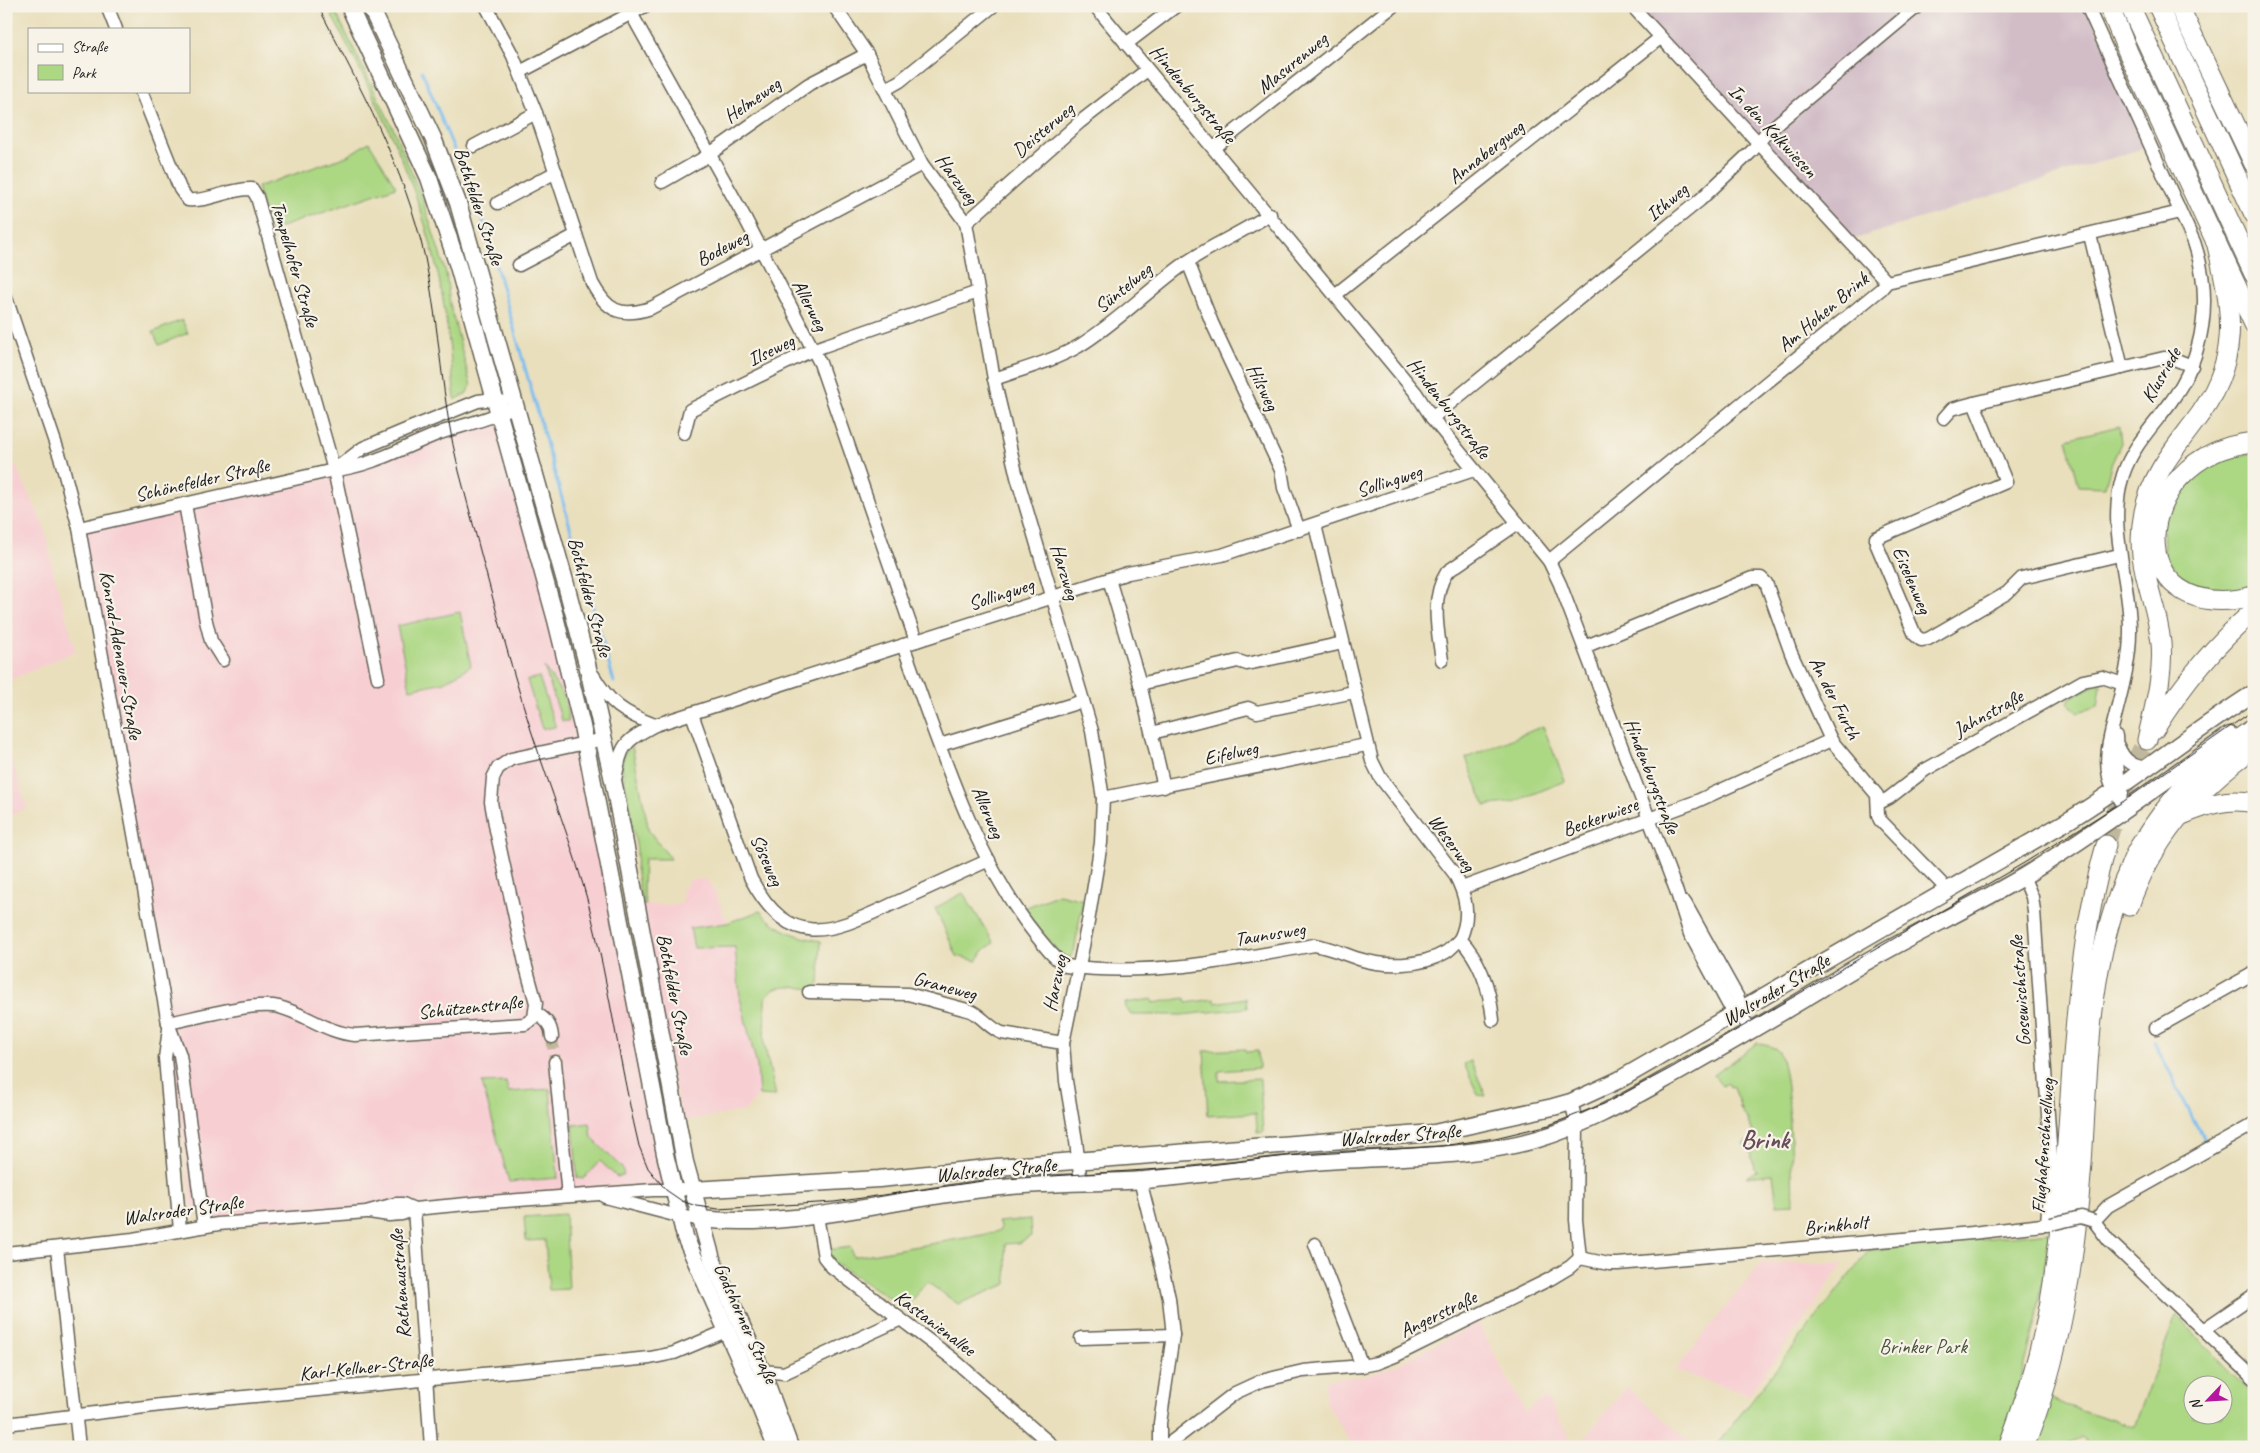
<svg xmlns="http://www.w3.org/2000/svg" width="2260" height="1453" viewBox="0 0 2260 1453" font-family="Caveat,sans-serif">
<rect width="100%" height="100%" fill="#f7f3e8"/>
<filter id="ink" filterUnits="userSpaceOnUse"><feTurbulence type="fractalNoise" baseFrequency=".02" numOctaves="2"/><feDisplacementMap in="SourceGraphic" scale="10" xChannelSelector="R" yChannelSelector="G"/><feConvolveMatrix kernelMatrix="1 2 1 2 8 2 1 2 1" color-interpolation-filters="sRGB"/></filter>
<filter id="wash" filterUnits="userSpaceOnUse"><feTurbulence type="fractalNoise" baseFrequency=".0096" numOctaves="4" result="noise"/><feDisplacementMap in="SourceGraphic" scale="20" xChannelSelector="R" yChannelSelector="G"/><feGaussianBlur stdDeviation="1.12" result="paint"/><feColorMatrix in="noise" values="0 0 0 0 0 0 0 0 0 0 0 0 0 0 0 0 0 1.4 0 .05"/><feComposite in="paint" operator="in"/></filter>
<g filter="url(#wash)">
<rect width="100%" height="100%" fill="#e9dfbc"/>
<g fill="#f7cfd3">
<polygon points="499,415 556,620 671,1186 204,1226 202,1207 192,1207 172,1051 79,528 334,470"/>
<polygon points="6,445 44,526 55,577 76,651 6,682"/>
<polygon points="6,742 27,808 9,816 6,815"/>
<polygon points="705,879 712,885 727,923 760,911 735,947 740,998 757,1066 759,1095 745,1111 682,1121 638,905 682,904 683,887 687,887 688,880"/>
<polygon points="1761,1263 1844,1263 1749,1395 1675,1370"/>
<polygon points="1478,1323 1525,1411 1547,1398 1575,1447 1353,1447 1325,1400 1325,1380 1369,1375 1396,1365"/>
<polygon points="1627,1387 1695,1447 1577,1447"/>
</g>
<polygon fill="#d2bdc7" points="1632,6 2087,6 2150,146 1849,241"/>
<g fill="#acd783" stroke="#647a50" fill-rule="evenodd">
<path d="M336,13L394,130L423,201L446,273L450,304L471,386L466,394L455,400C450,352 446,303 434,257C413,171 373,93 332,16Z"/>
<polygon points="369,142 396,187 270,231 257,187 347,156"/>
<polygon points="182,320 188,333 159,345 153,332"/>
<polygon points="2119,426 2121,443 2111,465 2105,487 2079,486 2067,439"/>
<polygon points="2254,452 2254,586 2221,595 2186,584 2164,556 2163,513 2202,466"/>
<polygon points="460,612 471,666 444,682 410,689 397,626"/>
<polygon points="544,667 564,696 569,721 562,721"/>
<polygon points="539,677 555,725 555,727 542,729 527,680"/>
<polygon points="2097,684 2101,686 2098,706 2078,712 2071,707 2068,702 2071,697"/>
<polygon points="1543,726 1565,781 1514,802 1485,806 1466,758"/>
<polygon points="632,746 649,831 671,859 644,859 643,890 646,905 642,905 636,868 637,850 622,766 624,754"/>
<polygon points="963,893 994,943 984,950 977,961 957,956 935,908"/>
<polygon points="1059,894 1083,900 1074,952 1069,958 1061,955 1022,909"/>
<path d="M760,911C776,929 797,937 821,941L819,984L814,989C797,988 772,981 765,1000L764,1043L776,1096L759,1095L757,1066L740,998L735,947L694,948L690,928L727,923Z"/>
<polygon points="1185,998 1186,1003 1214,999 1215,1003 1246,998 1247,1008 1182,1015 1131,1015 1126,1008 1125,1003 1152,999 1153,1003"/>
<path d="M1757,1043C1763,1045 1774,1046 1778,1051C1791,1066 1792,1178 1793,1204L1777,1205L1773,1174L1746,1177L1758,1170L1756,1171L1754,1167L1755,1166L1750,1156L1752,1155L1743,1144L1754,1138L1751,1134L1753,1132L1748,1122L1749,1121L1741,1110L1743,1109L1741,1110L1739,1106L1740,1105L1732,1086L1730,1087L1728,1083L1722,1086L1714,1075Z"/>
<polygon points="1245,1049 1246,1052 1258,1051 1259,1068 1219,1071 1219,1081 1260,1079 1263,1132 1257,1133 1256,1113 1208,1116 1204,1051"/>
<polygon points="1471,1061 1486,1096 1478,1095 1464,1064"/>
<polygon points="506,1082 508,1092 550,1089 558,1178 509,1182 482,1083"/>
<polygon points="590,1123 592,1138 622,1168 624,1175 617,1177 600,1161 583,1179 577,1178 573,1125"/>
<polygon points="565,1214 569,1289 549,1290 545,1240 526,1241 524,1217"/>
<polygon points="1030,1219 1031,1236 1019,1243 1005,1244 1007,1284 958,1304 927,1282 905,1308 832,1261 827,1250 851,1247 853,1257 994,1233 1001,1229 998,1222"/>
<path d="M2050,1232L2037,1317L2020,1384L2065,1405L2134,1427L2176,1315L2254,1397V1447H2093L2082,1437L2069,1443L2068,1447H1715L1869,1250ZM2192,1386H2222V1416H2192Z"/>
</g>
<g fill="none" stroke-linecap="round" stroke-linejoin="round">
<g stroke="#79bdf0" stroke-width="3">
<polyline points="422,71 484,223 614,682"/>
<polyline points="2154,1042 2204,1140"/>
</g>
</g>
</g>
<g filter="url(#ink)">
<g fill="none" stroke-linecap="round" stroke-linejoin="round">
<polyline stroke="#c0b89c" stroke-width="12" stroke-dasharray="12 6" stroke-linecap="butt" points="552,1037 555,1062"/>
<path stroke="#c0b89c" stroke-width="19" stroke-dasharray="19 9" stroke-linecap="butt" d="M2106,845C2117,808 2128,773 2147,740"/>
<defs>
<g id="minor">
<polyline points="107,6 116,29"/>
<path d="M486,6L513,56L536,113L592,283C607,311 620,318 651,308L922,164"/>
<polyline points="627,6 745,218 820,363 916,641"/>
<polyline points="834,6 867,54 922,164 966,223 994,379 1017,477 1092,731 1103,798 1101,843 1088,922 1063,1043 1066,1081 1076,1141 1081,1184"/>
<polyline points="1095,6 1416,393 1432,418 1549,561 1560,584 1676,890 1690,934 1728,1004 1738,1010 1751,1031"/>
<polyline points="1632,6 1887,282"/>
<path d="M2087,6L2194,242C2213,298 2205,355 2170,403C2153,426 2132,447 2123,475C2106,529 2131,579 2130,632C2130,661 2122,689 2115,717C2110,736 2104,757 2109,777C2112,789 2120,799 2127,810"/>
<polyline points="1126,44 1176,6"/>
<polyline points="520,72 645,6"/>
<polyline points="886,89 900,81 993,6"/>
<path d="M141,91L180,189L188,200C210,202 230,188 252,189L257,197L334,470L378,678"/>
<polyline points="474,146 536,113"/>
<polyline points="1214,148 1393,6"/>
<polyline points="662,182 704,158 809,84 867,54"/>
<polyline points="498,203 556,172"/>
<polyline points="966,223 1080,122 1147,70"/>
<polyline points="2090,235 2122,368"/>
<polyline points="1188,262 1212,323 1281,470 1284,488 1299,530"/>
<polyline points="519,265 576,235"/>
<polyline points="1335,295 1660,38"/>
<polyline points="6,298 61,460 79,528 168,1023 180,1055 204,1226"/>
<path d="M994,379C1023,369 1053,361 1079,346C1118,322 1150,288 1187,262C1214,244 1243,232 1270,214"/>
<polyline points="1974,403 2006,482 1876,538 1876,543 1915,635 1921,640 1928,639 2007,593 2022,578 2119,555"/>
<polyline points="1432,418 1700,200 1752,151 1766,133 1918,6"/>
<polyline points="1944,418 1952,409 1974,403 2164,358 2174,359 2192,366"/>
<polyline points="684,433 690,410 812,350 978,292"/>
<polyline points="334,470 363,448 413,427 478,401 494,399 501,401"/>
<polyline points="185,504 206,621 211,641 223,660"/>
<path d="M1315,525L1372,761L1380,777L1454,873C1466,895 1471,916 1460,939C1481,961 1490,989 1493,1020"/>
<path d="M79,528L334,470C370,467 406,446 440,433C466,424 492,419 516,405"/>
<polyline points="1549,561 1881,289 1887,282 2180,212"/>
<polyline points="1109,579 1140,684 1164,787"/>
<path d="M903,645C937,738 973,857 1035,934C1045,946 1053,958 1066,966C1149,977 1233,960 1314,945C1330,947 1343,954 1359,959C1385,967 1421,967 1446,952C1451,949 1456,943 1460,939"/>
<polyline points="1584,647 1752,578 1761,578 1766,583 1791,653 1831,740 1877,795 1878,815 1880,820 1941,883 1946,892"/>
<path d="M1442,660C1438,632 1430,598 1447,572L1518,523"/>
<path d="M593,675C610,704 623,713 655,725"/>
<polyline points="1140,684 1238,661 1247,664 1343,643"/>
<path d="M692,714L751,879C792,955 835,930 897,902C928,888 958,874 989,860"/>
<polyline points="1152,733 1248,708 1257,712 1354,692"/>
<polyline points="2116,736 2118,776 2122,793"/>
<polyline points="940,745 1083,701"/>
<path d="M2118,746C2124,760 2132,767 2148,768"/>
<path d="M615,780C622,744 622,743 655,725L1128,573L1222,555L1474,470"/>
<polyline points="1103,798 1366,745"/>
<polyline points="1879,803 1889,798 1925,770 2083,681 2102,677 2123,684"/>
<polyline points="2023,876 2032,897 2034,911 2051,1158 2047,1225"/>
<polyline points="1462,888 1695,802 1831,740"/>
<polyline points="1685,903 1738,998 1738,1010"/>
<path d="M809,992L908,994L971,1011C983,1017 989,1028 1002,1033L1063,1043"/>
<path d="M536,1013C546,1020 551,1024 552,1037"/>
<path d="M168,1023C195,1018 255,1001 279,1007C306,1014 327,1033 355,1035L525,1024L534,1018L536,1003L525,963L496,830L491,802L493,778L498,768L511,759L604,739"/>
<polyline points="2156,1028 2254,973"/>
<polyline points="169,1029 165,1058 180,1230"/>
<polyline points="555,1062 568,1196"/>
<polyline points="1571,1102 1577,1125 1576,1220 1580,1258"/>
<polyline points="2254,1124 2108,1206 2094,1221 2109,1241 2254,1378"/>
<polyline points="1140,1180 1160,1259 1169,1298 1173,1335 1160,1423 1160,1447"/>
<polyline points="605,1197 678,1216 699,1219"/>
<polyline points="414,1209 431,1447"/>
<polyline points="369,1212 389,1215 402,1214 414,1209 477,1203 653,1190 682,1190"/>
<polyline points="817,1216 824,1257 832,1267 953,1359 1054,1447"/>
<polyline points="1315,1244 1362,1366"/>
<polyline points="57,1248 79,1447"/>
<polyline points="6,1253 133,1239 218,1224 366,1212 395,1204 403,1204 414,1209"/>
<polyline points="1580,1258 1609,1264 1618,1264 1972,1233 2051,1224"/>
<polyline points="2203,1330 2254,1295"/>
<polyline points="1081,1338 1173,1335"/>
<polyline points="762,1371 784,1373 899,1320"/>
<polyline points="6,1424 161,1405 650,1358 674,1353 726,1331"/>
<polyline points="1165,1447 1235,1393 1261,1381 1303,1371 1362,1366 1377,1363 1395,1356 1550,1279 1570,1267 1580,1258"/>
</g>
<g id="major">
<polyline points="349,6 429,178 458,266 556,620 582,726 665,1154 685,1237 754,1392 776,1447"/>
<polyline points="370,6 433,138 458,203 565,581 587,664 614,785 685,1162 712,1259 762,1371 790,1447"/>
<path d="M692,1190L879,1179L997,1167L1434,1133L1553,1107L1571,1102L1619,1080L2071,819C2134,780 2191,733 2254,693"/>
<path d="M699,1219C805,1230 907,1194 1011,1186C1055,1182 1100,1183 1144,1180C1210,1174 1275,1164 1341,1160C1407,1156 1474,1157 1538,1139C1586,1125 1630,1099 1673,1075C1728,1044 1783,1012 1837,979C1898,941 1964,912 2026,875C2097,832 2162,782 2230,735"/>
</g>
<g id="highway">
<polyline points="2109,6 2128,52 2254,324"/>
<polyline points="2130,6 2254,274"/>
<polyline points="2158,6 2254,214"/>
<polyline points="2179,6 2254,164"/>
<path d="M2254,442C2126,455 2118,630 2254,596"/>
<path d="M2154,730C2182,685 2214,645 2254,611"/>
<path d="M2147,740C2154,708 2164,676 2161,643C2156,594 2133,565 2144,512C2151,477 2172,452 2193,424C2242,361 2233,313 2216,241"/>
<path d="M2182,815C2206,805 2228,797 2254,803"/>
<path d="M2129,906C2152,840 2197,788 2254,748"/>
<path d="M2008,1447C2028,1394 2045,1339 2053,1283C2075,1137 2065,988 2106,845"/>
<path d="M2024,1447C2061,1357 2075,1260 2082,1163C2088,1070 2088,969 2124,881C2129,871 2132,859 2138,849C2169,797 2204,762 2254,728"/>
</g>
</defs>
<use href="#minor" stroke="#646054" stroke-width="15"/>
<use href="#major" stroke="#646054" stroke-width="19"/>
<use href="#highway" stroke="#646054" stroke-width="21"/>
<use href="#minor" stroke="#fff" stroke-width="12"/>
<use href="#major" stroke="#fff" stroke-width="16"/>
<use href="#highway" stroke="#fff" stroke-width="19"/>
<path stroke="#1c1c1c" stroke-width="1" d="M318,6C360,88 405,168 425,258C440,328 441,401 459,471C482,557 504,645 531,730C550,789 573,846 589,906C609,985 620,1067 639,1146L648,1168L666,1190L682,1201L696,1206L718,1209L834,1202L990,1180L1192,1167L1287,1156L1442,1146L1495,1138L1549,1125L1604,1104L1671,1068L2024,863L2124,801L2254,710"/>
<defs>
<polyline id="minor-bridge" points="2051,1224 2081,1217 2094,1221"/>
</defs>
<use href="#minor-bridge" stroke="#646054" stroke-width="15" stroke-linecap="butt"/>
<use href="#minor-bridge" stroke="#fff" stroke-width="12"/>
</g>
</g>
<g text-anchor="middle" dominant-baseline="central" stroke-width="4.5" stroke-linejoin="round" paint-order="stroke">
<g font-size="20" fill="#1c1c1c" stroke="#f7f3e8">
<text transform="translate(1292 63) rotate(-39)">Masurenweg</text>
<text transform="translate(1193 94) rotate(50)">Hindenburgstraße</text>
<text transform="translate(752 100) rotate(-35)">Helmeweg</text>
<text transform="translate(1043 130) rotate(-40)">Deisterweg</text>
<text transform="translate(1773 131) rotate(47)">In den Kolkwiesen</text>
<text transform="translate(1486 152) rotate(-38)">Annabergweg</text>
<text transform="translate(957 179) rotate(54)">Harzweg</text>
<text transform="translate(1667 202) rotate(-40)">Ithweg</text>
<text transform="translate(479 206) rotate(72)">Bothfelder Straße</text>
<text transform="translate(722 248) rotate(-28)">Bodeweg</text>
<text transform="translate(295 264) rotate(74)">Tempelhofer Straße</text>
<text transform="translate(1123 288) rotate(-39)">Süntelweg</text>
<text transform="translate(810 305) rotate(63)">Allerweg</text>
<text transform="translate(1823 312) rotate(-40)">Am Hohen Brink</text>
<text transform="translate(771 350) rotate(-26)">Ilseweg</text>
<text transform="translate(2161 375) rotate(-60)">Klusriede</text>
<text transform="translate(1263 387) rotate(64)">Hilsweg</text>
<text transform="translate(1449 408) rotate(52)">Hindenburgstraße</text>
<text transform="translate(202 480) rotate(-13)">Schönefelder Straße</text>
<text transform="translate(1389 481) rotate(-18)">Sollingweg</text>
<text transform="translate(1065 572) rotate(73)">Harzweg</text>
<text transform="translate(1912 580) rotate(67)">Eiselenweg</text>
<text transform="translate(1001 594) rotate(-18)">Sollingweg</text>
<text transform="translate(590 597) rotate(75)">Bothfelder Straße</text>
<text transform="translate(121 655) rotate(80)">Konrad-Adenauer-Straße</text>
<text transform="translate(1835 698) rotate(63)">An der Furth</text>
<text transform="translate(1988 713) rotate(-29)">Jahnstraße</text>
<text transform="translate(1231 753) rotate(-12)">Eifelweg</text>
<text transform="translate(1652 776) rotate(69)">Hindenburgstraße</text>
<text transform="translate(988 812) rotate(67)">Allerweg</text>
<text transform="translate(1600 817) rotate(-20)">Beckerwiese</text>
<text transform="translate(1452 843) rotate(54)">Weserweg</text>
<text transform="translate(767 860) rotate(66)">Söseweg</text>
<text transform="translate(1270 934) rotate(-9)">Taunusweg</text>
<text transform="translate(1055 983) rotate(-78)">Harzweg</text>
<text transform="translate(945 986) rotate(15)">Graneweg</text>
<text transform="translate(1776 990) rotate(-31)">Walsroder Straße</text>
<text transform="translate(2020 991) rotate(-94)">Gosewischstraße</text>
<text transform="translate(675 994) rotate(79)">Bothfelder Straße</text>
<text transform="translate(470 1007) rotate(-6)">Schützenstraße</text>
<text transform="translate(1400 1135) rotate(-4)">Walsroder Straße</text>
<text transform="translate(2043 1146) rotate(-86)">Flughafenschnellweg</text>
<text transform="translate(996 1170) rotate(-5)">Walsroder Straße</text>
<text transform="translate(183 1210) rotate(-8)">Walsroder Straße</text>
<text transform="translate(1836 1225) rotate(-6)">Brinkholt</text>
<text transform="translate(400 1284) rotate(-94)">Rathenaustraße</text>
<text transform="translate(1438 1314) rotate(-26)">Angerstraße</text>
<text transform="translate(746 1323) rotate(66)">Godshorner Straße</text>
<text transform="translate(935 1323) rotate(37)">Kastanienallee</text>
<text transform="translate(366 1367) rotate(-6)">Karl-Kellner-Straße</text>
</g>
<g font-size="20" fill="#47543b" stroke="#f7f3e8">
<text x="1923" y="1346">Brinker Park</text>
</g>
<g font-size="25" font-weight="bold" fill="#684d59" stroke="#f7f3e8">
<text x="1765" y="1140">Brink</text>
</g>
</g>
<rect width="2260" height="1453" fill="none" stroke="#f7f3e8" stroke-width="25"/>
<rect x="28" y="28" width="162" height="65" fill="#f7f3e8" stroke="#9f9d96"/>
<rect x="38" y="44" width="25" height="8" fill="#ffffff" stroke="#9f9d96"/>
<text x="72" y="52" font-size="15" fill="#1c1c1c">Straße</text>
<rect x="38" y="65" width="25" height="15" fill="#acd783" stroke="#9f9d96"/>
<text x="72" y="78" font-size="15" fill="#1c1c1c">Park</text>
<g transform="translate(2208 1400) rotate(245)"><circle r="24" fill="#f7f3e8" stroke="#9f9d96"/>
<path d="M0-4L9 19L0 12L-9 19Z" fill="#b5179e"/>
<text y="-8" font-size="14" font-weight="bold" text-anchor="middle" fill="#1c1c1c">N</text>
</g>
</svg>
